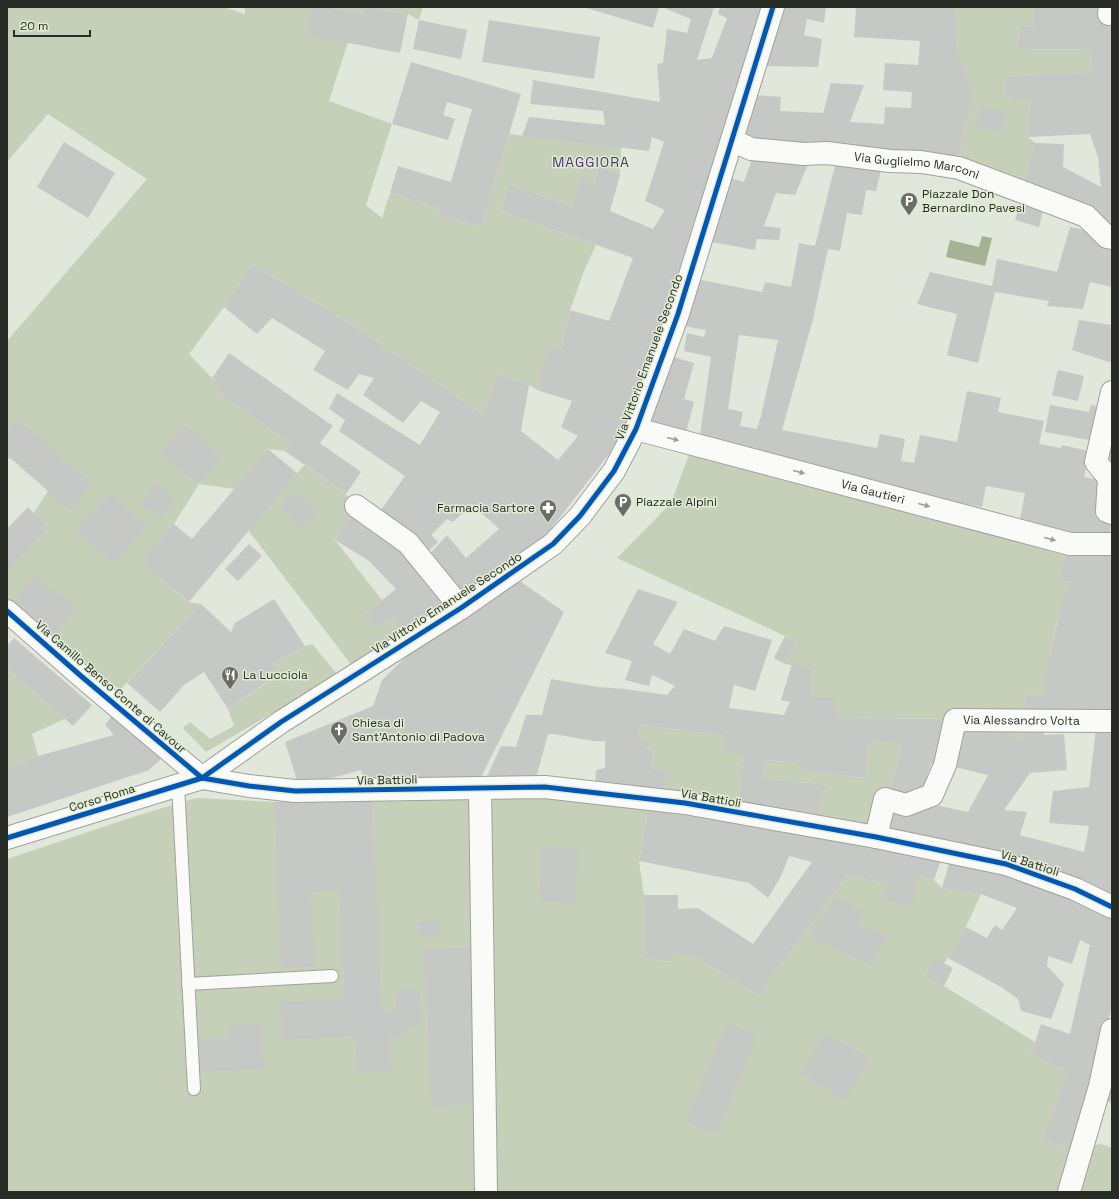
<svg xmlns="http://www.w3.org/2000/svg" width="1119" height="1199" viewBox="0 0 1119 1199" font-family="'Space Grotesk',sans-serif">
<rect width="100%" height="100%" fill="#e1e7da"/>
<g fill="#c6d0b9">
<polygon points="7,7 224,7 245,14 245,7 313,7 348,42 329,101 392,124 366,205 382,218 390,193 440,208 438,215 481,227 509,134 621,147 620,175 599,166 594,185 581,179 572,207 509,184 500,211 596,245 584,271 570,310 561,350 550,346 537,390 529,385 498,374 483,415 362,331 252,264 224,307 189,354 212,378 220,383 215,390 291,444 285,451 268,449 235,489 199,484 174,524 142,562 188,602 201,604 120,690 7,601 7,571 33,514 48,491 10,458 7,460 7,341 147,179 48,114 7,162"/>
<polygon points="327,7 365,7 364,14"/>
<polygon points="369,7 423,7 419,20 408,14"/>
<polygon points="955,7 1033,7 1034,26 1020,25 1017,50 1090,49 1092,72 1005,76 1006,98 1030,101 1028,137 1035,143 1023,185 957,161 970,107 970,83 958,55"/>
<path d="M690,452L1068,549L1058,580L1069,582C1056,618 1049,656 1045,693L1026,696L1024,716L1027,725L1024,739L1011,738L944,719L835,717L811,697L812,669L785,664L796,641L617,558L671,503Z"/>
<polygon points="304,465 346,494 354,510 335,540 382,600 363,615 392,616 401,632 353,667 248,530"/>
<polygon points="312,644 338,675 206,752 183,728 190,722 210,739 234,726 228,709 278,675 273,664 305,646"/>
<polygon points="7,668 65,719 32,734 38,756 7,767"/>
<polygon points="640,725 727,736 744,755 738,808 662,795 669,771 651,768 654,751 647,749 648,741 639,740"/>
<polygon points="868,741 902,743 879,835 815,823 827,785 762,778 767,760 798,763 800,770 866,778"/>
<path d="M495,793L648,809L639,861L644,895L645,958L672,962V954L695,956L758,996L847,875L887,884L918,876L934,880L942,888L981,894C970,918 960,943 944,963L934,959L925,976L944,986L1035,1042L1031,1054L1068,1071L1042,1140L1070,1149L1101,1144L1112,1148V1192H7V859L133,817L196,798L274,802L371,797Z"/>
</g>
<polygon fill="#a5b293" points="982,236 992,238 985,266 946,257 950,240 979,247"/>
<g fill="#c6c8c6" fill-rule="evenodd">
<polygon points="313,7 327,7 364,14 365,7 369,7 408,14 400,53 308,35"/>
<polygon points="583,7 659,7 653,28"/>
<polygon points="662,7 714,7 697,60 712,58 727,18 718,14 720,7 768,7 725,139 694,221 648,371 627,423 616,445 544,538 462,596 428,556 447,535 466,558 499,529 472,504 453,522 447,519 431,535 438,542 423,556 376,517 405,476 339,431 345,420 329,409 337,393 420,445 440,412 421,401 403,423 363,395 374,378 359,374 348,390 313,370 325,351 272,318 257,334 224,307 252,264 362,331 483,415 498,374 529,385 521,431 558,460 578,436 561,427 572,401 537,390 549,346 561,350 570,310 609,321 633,258 500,211 509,184 572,207 581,178 594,185 599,166 620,175 610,211 653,229 665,210 645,201 664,142 652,137 649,151 522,136 529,117 605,125 603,111 530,104 533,80 660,102 657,64 663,63 667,29 687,33 691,19"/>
<polygon points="784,7 826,7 824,23 807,19 804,35 822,39 818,67 766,66"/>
<polygon points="856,7 955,7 958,55 970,83 970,107 957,161 745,141 755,95 781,97 780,111 823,113 831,83 864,85 850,122 884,124 885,107 911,108 912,92 883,90 885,63 918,65 920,41 854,37"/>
<polygon points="1033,7 1099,7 1098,20 1112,24 1111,34 1112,34 1112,233 1023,185 1035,143 1064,144 1063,167 1101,187 1098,157 1090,134 1028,137 1030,101 1006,98 1005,76 1092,72 1090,49 1017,50 1020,25 1034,26"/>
<polygon points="419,20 467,30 461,59 413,49"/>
<polygon points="489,20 600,37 594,79 482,62"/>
<polygon points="411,62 521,94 481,227 438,215 440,208 390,193 398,166 451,182 472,109 447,102 443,115 455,119 448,140 392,124"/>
<polygon points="981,106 1006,112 1002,132 976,127"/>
<polygon points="64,142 115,173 88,218 37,187"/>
<polygon points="753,156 810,159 795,195 776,193 764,226 781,228 779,240 757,239 755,250 706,241 726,177 744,182"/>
<path d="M836,161L882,167L876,191L866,190L862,215L847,213L840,251L828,249L813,319L782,430L877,448L880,434L905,439L901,461L914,463L920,435L957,442L967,391L1001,398L998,412L1044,421L1039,444L1061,448L1062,445L1089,451L1084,477L1104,481L1097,518L1112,521L1108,542L1019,525L1025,493L986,486L982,507L808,473L754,455L756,448L699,442L711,357L684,351L687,333L704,337L706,330L683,326L696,279L762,292L765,282L791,287L799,243L815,246ZM739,335L778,340L761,416L757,429L740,426L743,412L728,409Z"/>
<polygon points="1022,197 1045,204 1039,227 1015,220"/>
<polygon points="1070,227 1098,233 1097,243 1112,246 1112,287 1090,282 1083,309 1047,306 1049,301 995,292 978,363 947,355 957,314 917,304 930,272 992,286 997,259 1057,272"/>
<polygon points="1079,320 1112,325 1112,363 1072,350"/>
<polygon points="229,353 333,426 320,443 361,472 346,494 285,451 291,444 215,390 220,383 212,378"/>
<polygon points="670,356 694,363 684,399 694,402 686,432 651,422"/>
<polygon points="1058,370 1084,376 1078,401 1052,395"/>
<polygon points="1050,405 1089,412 1091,405 1106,408 1100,442 1045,432"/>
<polygon points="18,420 92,484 70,510 10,457 7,460 7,432"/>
<polygon points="1112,422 1112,466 1102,464"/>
<polygon points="185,425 222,457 199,484 161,453"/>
<polygon points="268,449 297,473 189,602 141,562 174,524 192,539"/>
<polygon points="155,484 175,499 161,518 140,503"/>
<polygon points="296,490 318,513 302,528 280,505"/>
<polygon points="111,492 148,527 113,565 76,530"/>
<polygon points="28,507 47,528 7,571 7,529"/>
<polygon points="354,510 402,542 451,600 401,632 392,616 375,628 363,615 396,589 368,560 335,540"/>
<polygon points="249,544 262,556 238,581 225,569"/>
<polygon points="1068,549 1112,549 1112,897 879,835 886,807 922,802 968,812 988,775 951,766 961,725 1008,728 1011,738 1024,739 1027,725 1044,725 1044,735 1064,734 1067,770 1030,773 1004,810 1027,812 1020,835 1084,852 1089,826 1049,823 1053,791 1089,787 1098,712 1024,716 1026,696 1045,693 1048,664 1053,641 1062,602 1069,582 1058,580"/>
<polygon points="35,576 76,608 53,637 12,605"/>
<polygon points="517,579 564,612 479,781 364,784 361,770 299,787 285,742 373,706 382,680 414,649"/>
<polygon points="638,589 678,602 653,644 670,654 684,629 715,641 724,626 772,640 755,691 734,685 729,708 784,715 790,702 781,700 792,664 812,669 811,697 834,697 835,717 944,719 940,765 931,764 921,794 889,796 902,743 868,741 866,778 800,770 798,763 767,760 762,778 827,785 815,823 738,808 744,755 725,753 727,736 640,725 639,740 649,741 647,749 654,751 651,768 669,771 662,795 595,786 596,770 605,768 605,741 593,741 554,734 548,734 535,782 485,781 501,746 516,747 526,715 542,715 551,679 598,687 625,689 667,695 675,686 652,675 649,686 625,680 632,661 605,653"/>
<polygon points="274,599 305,646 273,664 278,674 228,709 204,672 184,685 160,712 127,683 201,604 231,632 235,623"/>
<polygon points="785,636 796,641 785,664 774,658"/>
<polygon points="14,638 92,705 73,726 7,668 7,646"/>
<polygon points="113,714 161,759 149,770 7,817 7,767 38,756 114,735 105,725"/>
<polygon points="371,797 382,1012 396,1011 395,990 420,989 422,1026 403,1028 404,1036 389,1037 391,1071 357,1073 355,1036 283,1040 281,1002 345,999 339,890 310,892 314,967 282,968 274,802"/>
<polygon points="648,809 897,850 941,860 934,880 918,876 912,907 882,899 887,884 847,875 758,996 695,956 672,954 672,962 645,958 644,895 678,895 678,909 698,908 753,944 812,862 789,856 781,876 768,898 749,883 639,861"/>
<polygon points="542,846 578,848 575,903 539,901"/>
<polygon points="950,860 1008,870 1112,914 1112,1006 1099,1058 1070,1149 1042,1140 1068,1071 1031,1054 1041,1024 1070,1034 1090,945 1080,940 1072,964 1048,956 1047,966 1064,984 1051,1019 1021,1011 1018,999 1001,987 948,958 966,927 987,938 995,925 1002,930 1017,908 981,894 942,888"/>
<polygon points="836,897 863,911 857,924 888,936 871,965 809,937"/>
<polygon points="439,921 439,935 419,936 418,922"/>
<polygon points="473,947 480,1104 432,1107 424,950"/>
<polygon points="934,958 953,968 944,986 925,976"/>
<polygon points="261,1023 263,1069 199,1072 198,1039 229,1038 228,1025"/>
<polygon points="727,1023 757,1036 717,1134 686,1121"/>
<polygon points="826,1033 870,1059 845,1100 801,1073"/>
<polygon points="1112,1078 1112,1103 1103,1100"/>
</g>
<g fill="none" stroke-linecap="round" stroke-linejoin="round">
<defs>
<g id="lane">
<polyline points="178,785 194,1089"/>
<polyline points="188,984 332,976"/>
</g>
<g id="street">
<polyline points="1109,14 1110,7"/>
<path id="s1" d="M732,140L751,149L804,154L827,153L890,161L921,162L959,168L1086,216L1107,237L1112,238"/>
<polyline points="1112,392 1096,462 1109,478 1107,511 1112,513"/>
<path id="s2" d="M636,429L1070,544H1112"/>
<polyline points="356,506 408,543 461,608"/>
<polyline points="7,611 81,676 202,778 249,786 295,791 545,787 685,803 876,837 1006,864 1075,889 1112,907"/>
<polyline points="480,788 486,1192"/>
<path id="s3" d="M876,837L885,799L906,805L932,795L945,765L955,720L1112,721"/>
<polyline points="1069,1192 1100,1086 1112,1030"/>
</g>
<polyline id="secondary" points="7,838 202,778 281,722 461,608 553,544 580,516 614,471 636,429 678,314 773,7"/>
</defs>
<use href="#lane" stroke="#9ea399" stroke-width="14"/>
<use href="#street" stroke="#9ea399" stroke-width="24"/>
<use href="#secondary" stroke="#9ea399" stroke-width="24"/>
<use href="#lane" stroke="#fafbf9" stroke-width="12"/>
<use href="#street" stroke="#fafbf9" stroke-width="22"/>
<use href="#secondary" stroke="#fafbf9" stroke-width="22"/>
<defs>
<g id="cycleway">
<polyline points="7,611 81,676 202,778 249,786 295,791 545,787 685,803 876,837 1006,864 1075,889 1112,907"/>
<polyline points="7,838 202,778 281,722 461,608 553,544 580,516 614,471 636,429 678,314 773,7"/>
</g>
</defs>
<use href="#cycleway" stroke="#e2ecd5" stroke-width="8"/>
<use href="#cycleway" stroke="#0057b8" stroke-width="5"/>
</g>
<defs><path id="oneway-solid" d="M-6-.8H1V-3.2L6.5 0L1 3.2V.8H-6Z"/></defs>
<g fill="#9c9e99">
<use href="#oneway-solid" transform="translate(673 439) rotate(15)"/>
<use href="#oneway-solid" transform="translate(799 472) rotate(15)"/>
<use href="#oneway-solid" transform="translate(924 505) rotate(15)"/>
<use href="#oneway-solid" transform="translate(1050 539) rotate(15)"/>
</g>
<defs>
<symbol id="parking-pin" viewBox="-11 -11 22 30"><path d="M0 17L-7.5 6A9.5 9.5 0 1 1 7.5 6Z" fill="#696d64" stroke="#e2ecd5"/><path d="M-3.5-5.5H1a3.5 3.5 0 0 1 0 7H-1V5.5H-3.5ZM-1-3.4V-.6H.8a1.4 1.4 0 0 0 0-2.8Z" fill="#fff"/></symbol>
<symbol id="pharmacy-pin" viewBox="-11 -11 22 30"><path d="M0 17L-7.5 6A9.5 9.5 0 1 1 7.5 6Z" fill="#696d64" stroke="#e2ecd5"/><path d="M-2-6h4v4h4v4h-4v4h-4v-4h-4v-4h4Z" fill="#fff"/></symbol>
<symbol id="restaurant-pin" viewBox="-11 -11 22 30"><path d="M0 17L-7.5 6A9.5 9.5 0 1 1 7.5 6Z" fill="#696d64" stroke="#e2ecd5"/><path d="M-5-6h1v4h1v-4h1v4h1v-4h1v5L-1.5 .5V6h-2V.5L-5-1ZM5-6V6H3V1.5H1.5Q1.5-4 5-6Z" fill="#fff"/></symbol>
<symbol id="church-pin" viewBox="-11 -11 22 30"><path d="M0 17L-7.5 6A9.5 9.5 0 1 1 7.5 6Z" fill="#696d64" stroke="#e2ecd5"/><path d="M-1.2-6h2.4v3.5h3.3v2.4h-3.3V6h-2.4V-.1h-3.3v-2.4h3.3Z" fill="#fff"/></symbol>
</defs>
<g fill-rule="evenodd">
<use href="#parking-pin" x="899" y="191" width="20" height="27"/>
<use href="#parking-pin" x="613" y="492" width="20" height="27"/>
<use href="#pharmacy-pin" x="538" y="498" width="20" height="27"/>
<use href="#restaurant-pin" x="220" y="665" width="20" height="27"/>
<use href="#church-pin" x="329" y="720" width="20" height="27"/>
</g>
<g text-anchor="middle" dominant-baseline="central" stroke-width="3" stroke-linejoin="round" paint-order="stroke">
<g font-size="12" fill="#282c24" stroke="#e2ecd5">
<text stroke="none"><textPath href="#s1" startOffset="188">Via Guglielmo Marconi</textPath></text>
<text transform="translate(649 357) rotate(-70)">Via Vittorio Emanuele Secondo</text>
<text stroke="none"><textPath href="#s2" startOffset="245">Via Gautieri</textPath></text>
<text transform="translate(447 603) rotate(-33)">Via Vittorio Emanuele Secondo</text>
<text transform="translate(111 687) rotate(41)">Via Camillo Benso Conte di Cavour</text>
<text stroke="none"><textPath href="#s3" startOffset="234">Via Alessandro Volta</textPath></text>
<text transform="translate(387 780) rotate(-1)">Via Battioli</text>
<text transform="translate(102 798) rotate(-17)">Corso Roma</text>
<text transform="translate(711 798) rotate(10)">Via Battioli</text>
<text transform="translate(1030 863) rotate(18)">Via Battioli</text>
</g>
<g font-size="12" fill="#282c24" stroke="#e2ecd5" text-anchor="start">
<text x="922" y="194">Piazzale Don<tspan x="922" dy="14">Bernardino Pavesi</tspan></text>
<text x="636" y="502">Piazzale Alpini</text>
<text x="535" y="508" text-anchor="end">Farmacia Sartore</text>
<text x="243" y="675">La Lucciola</text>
<text x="352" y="723">Chiesa di<tspan x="352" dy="14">Sant'Antonio di Padova</tspan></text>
</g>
<g font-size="14" letter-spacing="1" fill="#4c3672" stroke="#e2ecd5">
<text x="591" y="162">MAGGIORA</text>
</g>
</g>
<rect width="1119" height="1199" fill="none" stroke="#282c24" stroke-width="16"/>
<path d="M14 30v6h76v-6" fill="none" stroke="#282c24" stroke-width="2"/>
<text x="20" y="30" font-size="12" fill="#282c24" stroke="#e2ecd5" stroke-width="3" paint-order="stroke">20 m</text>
</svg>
